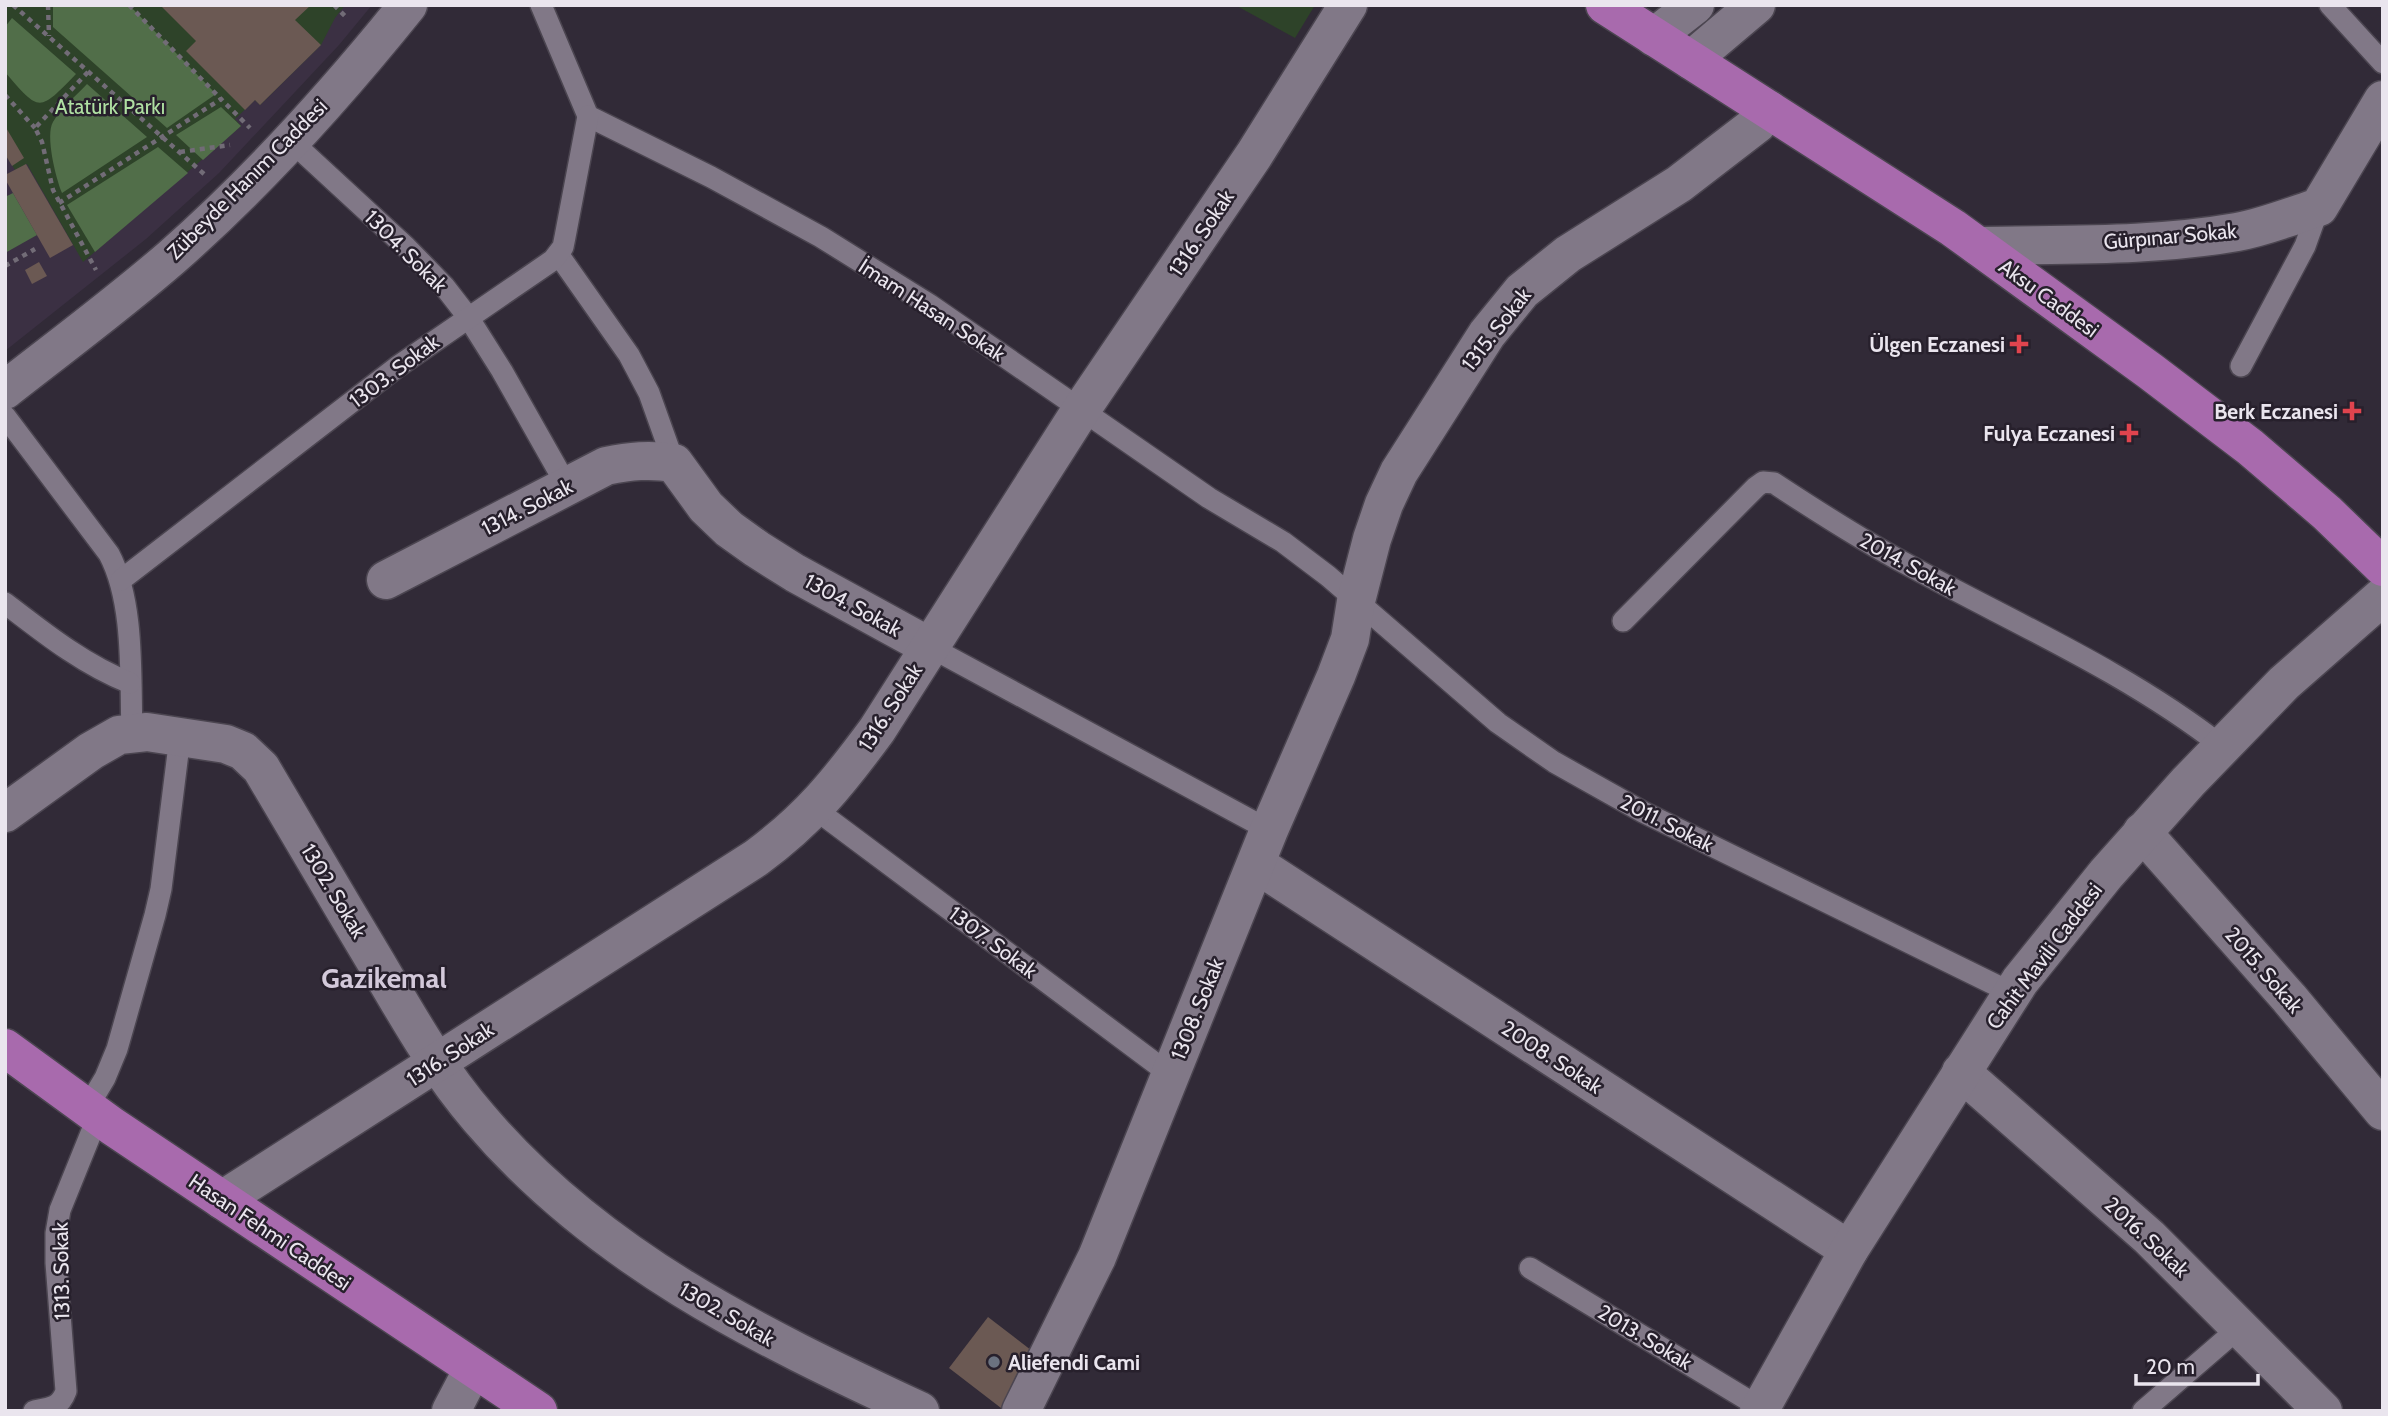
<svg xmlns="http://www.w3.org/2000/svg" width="2388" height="1416" viewBox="0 0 2388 1416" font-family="Cabin,sans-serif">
<rect width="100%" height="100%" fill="#312a37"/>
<polygon fill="#3b3043" points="5,5 372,5 339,45 219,173 146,239 5,351"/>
<g fill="#2e4329">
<polygon points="5,5 345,5 335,18 321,45 260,105 255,100 235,119 241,126 83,262 27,164 15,170 5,154"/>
<polygon points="1235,5 1315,5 1295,38"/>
</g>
<g fill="#516e49">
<polygon points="53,5 129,5 216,94 167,128 53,27"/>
<path d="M12,18L76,74C39,112 40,113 5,72V27Z"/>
<path d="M87,84L147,137L62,193C56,179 45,135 53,122C61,108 76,96 87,84Z"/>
<polygon points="221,107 241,126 203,160 176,135"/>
<polygon points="158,147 188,173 95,252 67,205"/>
<polygon points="13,193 37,235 5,253 5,197"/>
</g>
<g fill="#6b5953">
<polygon points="160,5 311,5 295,20 321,45 260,105 255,100 245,110 186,51 196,41"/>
<polygon points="5,126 24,158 12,166 5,154"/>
<polygon points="26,164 73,245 50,258 5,179 5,175"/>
<polygon points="39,262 47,276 32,284 25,270"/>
<polygon points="988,1317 1040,1357 1001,1408 949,1368"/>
</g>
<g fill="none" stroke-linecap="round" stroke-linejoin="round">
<defs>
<g id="service">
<polyline points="541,5 588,116 711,177 821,237 930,305 1209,498 1283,542 1328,576 1498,723 1554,762 1643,812 2012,993"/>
<polyline points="2330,5 2383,63"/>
<polyline points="290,140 406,247 444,286 468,317 502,371 567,486"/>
<polyline points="558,254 629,355 649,393 674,463"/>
<polyline points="2241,366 2305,246 2319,207"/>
<path d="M5,416L109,554C135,603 130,678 132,733"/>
<polyline points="121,580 397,367 553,260 563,247 565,237 588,116"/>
<path d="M5,603C44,633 84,665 130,683"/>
<path d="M1623,621L1756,487L1763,482L1774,483C1818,512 1863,541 1910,566C2016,624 2127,672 2223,747"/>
<polyline points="930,647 1269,830"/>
<polyline points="815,809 1171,1075"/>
<polyline points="87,1108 105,1078 117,1049 155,915 161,889 180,737"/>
<polyline points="1530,1268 1766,1411"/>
<path d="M34,1411C50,1408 60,1408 66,1391L56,1263V1233L60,1210L98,1116"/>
<polyline points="2143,1411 2240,1327"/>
</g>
<g id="minor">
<path d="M1978,246C2064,244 2152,247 2237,232C2265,227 2292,216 2319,207L2383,100"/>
<path d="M386,580L606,466C630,461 650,459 674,463L706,507L729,529L757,549L795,573L930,647"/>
<path d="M5,813L91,751L119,735L147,732L226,744L243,751L261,768C300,834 338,899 377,964C408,1017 439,1072 479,1118C598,1258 757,1335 920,1411"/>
<polyline points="2142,832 2289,998 2383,1111"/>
<polyline points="1256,864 1849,1250"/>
<polyline points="1961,1072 2149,1237 2323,1411"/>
<path d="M222,1200L756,858C809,819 838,783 877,730L1081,410L1254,155L1348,5"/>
<polyline points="451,1411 473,1369"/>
<polyline points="1021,1411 1097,1257 1269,830 1336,676 1350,639 1356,601 1372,539 1384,504 1399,472 1487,334 1522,291 1568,254 1679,184 1757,124 1769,110"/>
<polyline points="1759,1411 1849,1250 2020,981 2106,874 2188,782 2284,683 2383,596"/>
</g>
<g id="tertiary">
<polyline points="1654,37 1695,5"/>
<polyline points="1691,60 1756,5"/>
<path d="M5,390C61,346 118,304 172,257C256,183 338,92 408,5"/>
</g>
<g id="primary">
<polyline points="1605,5 1953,228 2150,371 2250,447 2327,513 2383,567"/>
<polyline points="5,1048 112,1126 538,1411"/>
</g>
</defs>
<use href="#service" stroke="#4b4550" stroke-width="24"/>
<use href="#minor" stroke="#4b4550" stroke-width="41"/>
<use href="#tertiary" stroke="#4b4550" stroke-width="41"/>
<use href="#primary" stroke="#4b4550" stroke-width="41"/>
<g stroke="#726c77" stroke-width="4.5" stroke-dasharray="5 5" stroke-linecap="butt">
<polyline points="13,5 204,174"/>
<polyline points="48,5 49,36"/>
<polyline points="129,5 221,99"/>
<polyline points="334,5 347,18"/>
<polyline points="88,72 35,128 42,142 53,190 96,270"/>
<polyline points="5,95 35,128"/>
<polyline points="180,152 230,145"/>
<polyline points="59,203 221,99 250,128"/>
<polyline points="5,266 35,249"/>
</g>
<use href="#service" stroke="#817887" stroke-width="21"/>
<use href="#minor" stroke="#817887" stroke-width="38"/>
<use href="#tertiary" stroke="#817887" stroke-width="38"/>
<use href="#primary" stroke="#a86aad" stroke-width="38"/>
</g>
<g fill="#e0444e" stroke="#27202c" stroke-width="2.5">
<path d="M2015.5 333.5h7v7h7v7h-7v7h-7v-7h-7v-7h7z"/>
<path d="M2348.5 400.5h7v7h7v7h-7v7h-7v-7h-7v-7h7z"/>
<path d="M2125.5 422.5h7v7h7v7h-7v7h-7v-7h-7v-7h7z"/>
</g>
<circle fill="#6b7280" stroke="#27202c" stroke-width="2.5" cx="994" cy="1362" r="7"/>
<g text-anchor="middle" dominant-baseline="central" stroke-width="5" stroke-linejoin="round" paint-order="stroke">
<g font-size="21" fill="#afdfa2" stroke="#27202c">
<text x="110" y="106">Atatürk Parkı</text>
</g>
<g font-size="21" fill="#eae5ee" stroke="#27202c">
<text transform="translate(247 179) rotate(-45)">Zübeyde Hanım Caddesi</text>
<text transform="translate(1201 233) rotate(-56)">1316. Sokak</text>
<text transform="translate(2170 236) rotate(-5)">Gürpınar Sokak</text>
<text transform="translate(406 251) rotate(45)">1304. Sokak</text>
<text transform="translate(2049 298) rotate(36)">Aksu Caddesi</text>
<text transform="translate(932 310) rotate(33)">İmam Hasan Sokak</text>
<text transform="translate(1496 329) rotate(-52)">1315. Sokak</text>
<text transform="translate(394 371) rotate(-37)">1303. Sokak</text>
<text transform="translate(527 507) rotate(-27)">1314. Sokak</text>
<text transform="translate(1908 564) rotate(29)">2014. Sokak</text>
<text transform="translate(853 605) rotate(29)">1304. Sokak</text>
<text transform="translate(890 707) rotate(-57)">1316. Sokak</text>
<text transform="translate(1667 823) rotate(27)">2011. Sokak</text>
<text transform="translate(334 891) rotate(59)">1302. Sokak</text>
<text transform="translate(993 942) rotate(37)">1307. Sokak</text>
<text transform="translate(2044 956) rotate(-53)">Cahit Mavili Caddesi</text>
<text transform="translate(2264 970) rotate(49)">2015. Sokak</text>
<text transform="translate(1197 1009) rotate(-68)">1308. Sokak</text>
<text transform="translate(450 1054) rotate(-33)">1316. Sokak</text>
<text transform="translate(1552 1057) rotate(33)">2008. Sokak</text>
<text transform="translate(270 1232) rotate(34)">Hasan Fehmi Caddesi</text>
<text transform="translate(2147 1237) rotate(43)">2016. Sokak</text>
<text transform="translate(61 1271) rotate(-91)">1313. Sokak</text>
<text transform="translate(727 1314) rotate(30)">1302. Sokak</text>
<text transform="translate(1645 1337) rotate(31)">2013. Sokak</text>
</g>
<g font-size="21" font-weight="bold" fill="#eae5ee" stroke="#27202c" text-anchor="end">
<text x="2005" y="344">Ülgen Eczanesi</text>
<text x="2338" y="411">Berk Eczanesi</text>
<text x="2115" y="433">Fulya Eczanesi</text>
<text x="1008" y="1362" text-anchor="start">Aliefendi Cami</text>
</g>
<g font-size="28" font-weight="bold" fill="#d3c9da" stroke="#27202c">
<text x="384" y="978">Gazikemal</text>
</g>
</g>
<rect width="2388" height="1416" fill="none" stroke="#eae5ee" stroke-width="14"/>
<path d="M2136 1374v10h122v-10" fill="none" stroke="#eae5ee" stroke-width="3.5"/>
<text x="2146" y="1374" font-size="21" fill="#eae5ee" stroke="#27202c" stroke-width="5" paint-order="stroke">20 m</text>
</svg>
